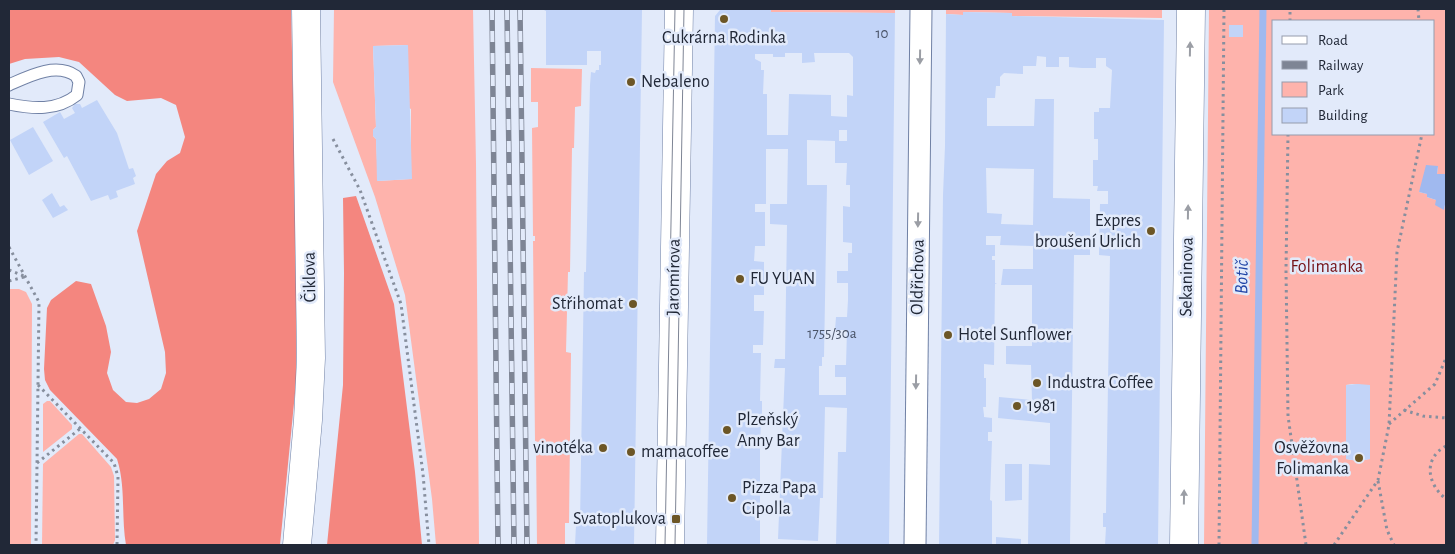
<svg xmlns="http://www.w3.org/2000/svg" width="1455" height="554" viewBox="0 0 1455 554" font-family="'Alegreya Sans',sans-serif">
<rect width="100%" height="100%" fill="#e2eafa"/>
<g fill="#feb3ac" fill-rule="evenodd">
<path d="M334,9H473L476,164L479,545H436L432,499L405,295L375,197L333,82ZM407,45L409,108L411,109V179L378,181L376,139L373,136V130L376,127L373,46Z"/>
<polygon points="757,9 895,9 895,13 771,12 771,9"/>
<polygon points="946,9 1162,9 1162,18 1012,16 1012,13 963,12 963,15 946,14"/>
<path d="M1209,9H1446V174H1437L1438,166L1419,192L1427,194V197L1436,200L1444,210L1446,199V545H1204ZM1274,21H1434V134H1274ZM1352,384L1370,386V459L1358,461L1346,459V385Z"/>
<polygon points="531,68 582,69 581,106 575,107 574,148 572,148 570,272 568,272 566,352 571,353 569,523 565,523 565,545 537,545 536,446 538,446 538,442 535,441 533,241 535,241 535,236 533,236 532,128 538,127 538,102 531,102"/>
<polygon points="9,289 19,289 26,292 32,304 31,545 9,545"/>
<polygon points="47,401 50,401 72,425 72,429 43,452 43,404"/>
<polygon points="79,434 82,434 111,467 114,476 115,540 113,545 42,545 43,464"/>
</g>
<g fill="#f4867f">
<path d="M9,9H291L297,267L296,383L280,545H126C121,516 126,487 117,459L50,390L45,380L44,369L47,308L51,300L76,281L91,284L106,326L111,352L107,373L113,390L126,402L137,403L149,399L161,389L166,373L165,352L137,231L156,174L167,161L180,153L185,137L176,105L161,98L127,101L115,95L79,62L59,57L25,59L9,64Z"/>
<polygon points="356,196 394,304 415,472 422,545 327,545 343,385 344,273 343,198"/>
</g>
<polygon fill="#a0b9ef" points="1426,165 1438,166 1437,174 1446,174 1445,181 1446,182 1446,199 1444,210 1435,205 1436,200 1427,197 1427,194 1419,192"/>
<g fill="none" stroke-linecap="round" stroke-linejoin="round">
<polyline stroke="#a0b9ef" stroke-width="7" points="1255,545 1263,9"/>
</g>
<g fill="#c2d4f8" fill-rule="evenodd">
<polygon points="545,9 641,9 642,10 634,545 575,545 576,525 580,524 584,272 586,272 590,85 591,72 595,73 596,70 599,70 599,65 601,65 601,51 587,51 587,65 546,65 546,11 544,10"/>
<path d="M733,9H771V12L895,13L889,545H836L838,452H846L847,408L825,407L823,498H820L818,541L778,539L785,368H774L775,359H785L787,225L770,224V204H787L788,149H766V204H755V212H765V246H755L754,261L764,262V295H754V311H764L763,345H753V353H761L760,401H762V421H761L760,445V545H707L715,16L720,10H732ZM785,53H802V63L815,62L814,53H849L853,57V96L847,95V117L831,116V95L789,94L788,135H767V94H763L764,70H761V62L755,59V54H773V57H785ZM839,130H847V141H839ZM807,140L835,141V163H847L846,185H850V207L843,206V242L852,243V253H848V271H837V283H848V300L847,317H836L835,330H847L846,365H835V377H846V395H819V366H822V357H824L827,185H807Z"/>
<path d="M963,12L1012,13V16L1164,20L1158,545H1105L1106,527H1103V513H1106L1110,256L1099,255L1100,204H1108V191H1097L1098,186H1093V160H1098V139H1094V112H1099V108H1110L1112,70L1106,66V58H1096V68H1082L1069,67V57H1059V67H1046V57L1037,56L1036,66H1023V74L1004,73L1000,77V86H996L995,98H987V126H1034L1035,99H1054L1053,198L1090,199V255H1074L1070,545H1028L1029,464L1050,465V423L998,418L999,397L1032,400L1031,365L1006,364V346H1032V285H1001L1003,269H1033V246L1000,245L1001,236H986V245H995V256H992V260H995V283H997L995,284L994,365L984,364V378H986V407H983L984,415V417L992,418V432H988V441H992L990,500L992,501V545H939L943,195L945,146L946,14L963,15ZM986,168L1034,169L1033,225L1001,224L1002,214L987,213Z"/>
<rect x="1229" y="25" width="14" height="12"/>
<polygon points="408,45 412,179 377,181 376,139 373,136 373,130 376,127 373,46"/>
<polygon points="97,100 117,133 129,169 133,168 136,176 133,178 135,184 116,191 118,197 110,200 108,195 91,201 67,156 64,158 43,122 60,112 64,119 75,113 72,108 75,104 80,104 82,108"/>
<polygon points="33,127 53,161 29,175 10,140"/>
<polygon points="52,193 60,207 64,205 68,210 53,218 42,200"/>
<polygon points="1358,384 1370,385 1370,459 1358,461 1346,459 1346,385"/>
<polygon points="1005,464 1022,464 1022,500 1005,501"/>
<polygon points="996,537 1021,539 1021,545 996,545"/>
</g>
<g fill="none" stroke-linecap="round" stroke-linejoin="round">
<defs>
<path id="lane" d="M9,85C29,76 56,62 76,76L79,82L77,95C57,111 33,109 9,104"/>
<polyline id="street" points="915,545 921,9"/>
<g id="secondary">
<polyline points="297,545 308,420 311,358 306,9"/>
<polyline points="670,545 679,9"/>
<polyline points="1184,545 1191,9"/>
</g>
</defs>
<use href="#lane" stroke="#7081a5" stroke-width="13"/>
<use href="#street" stroke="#7081a5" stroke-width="23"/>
<use href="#secondary" stroke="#7081a5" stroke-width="29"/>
<g stroke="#878f9e" stroke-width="3" stroke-dasharray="2.5 4" stroke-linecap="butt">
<polyline points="1418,9 1419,21"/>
<polyline points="1290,21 1290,9"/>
<polyline points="1288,134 1286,270 1288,416 1306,545"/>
<polyline points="333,139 360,190 401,304 423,474 429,545"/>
<polyline points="9,247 39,302 36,545"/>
<polyline points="9,270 24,276"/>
<polyline points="9,281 24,277"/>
<polyline points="38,385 114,463 118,477 117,545"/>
<polyline points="1404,410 1423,416 1446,418"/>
<polyline points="1389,424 1435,384 1446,358"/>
<path d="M1446,446C1422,459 1428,485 1446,499"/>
<polyline points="37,463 81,428"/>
<polyline points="1378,481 1387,530 1394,545"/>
<polyline points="1219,545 1224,9"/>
<polyline points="1334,545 1378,480 1389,425 1397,252 1422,134"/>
</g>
<use href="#lane" stroke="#fff" stroke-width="11"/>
<use href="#street" stroke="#fff" stroke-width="21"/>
<use href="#secondary" stroke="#fff" stroke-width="28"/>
<g stroke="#7e8595" stroke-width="1">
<polyline points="665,545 675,9"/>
<polyline points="675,545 684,9"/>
</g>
<defs>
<g id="rail">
<polyline points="492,9 498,545"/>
<polyline points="507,9 514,545"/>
<polyline points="520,9 527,545"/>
</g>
</defs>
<use href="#rail" stroke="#7e8595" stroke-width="5.5"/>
<use href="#rail" stroke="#e2eafa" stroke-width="4" stroke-dasharray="11" stroke-linecap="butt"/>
</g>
<defs><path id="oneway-solid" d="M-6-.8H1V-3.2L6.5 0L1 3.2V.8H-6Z" transform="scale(1.25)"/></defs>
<g fill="#9b9ea5">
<use href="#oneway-solid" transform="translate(1190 49) rotate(-89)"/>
<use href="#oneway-solid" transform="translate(920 57) rotate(91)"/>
<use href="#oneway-solid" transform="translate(1188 212) rotate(-89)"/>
<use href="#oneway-solid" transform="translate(918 220) rotate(91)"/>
<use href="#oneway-solid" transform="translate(916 382) rotate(91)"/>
<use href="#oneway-solid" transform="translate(1184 497) rotate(-89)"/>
</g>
<g fill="#6c5626" stroke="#e2eafa" stroke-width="2">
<circle cx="724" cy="19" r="5"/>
<circle cx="631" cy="82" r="5"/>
<circle cx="1151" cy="231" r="5"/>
<circle cx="740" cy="279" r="5"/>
<circle cx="633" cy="304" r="5"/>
<circle cx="948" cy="335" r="5"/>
<circle cx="1037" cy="383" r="5"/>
<circle cx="1017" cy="406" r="5"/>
<circle cx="727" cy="430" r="5"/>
<circle cx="603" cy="448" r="5"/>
<circle cx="631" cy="452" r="5"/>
<circle cx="1359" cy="458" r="5"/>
<circle cx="732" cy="498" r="5"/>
<rect x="671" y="514" width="10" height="10" rx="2.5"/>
</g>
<g text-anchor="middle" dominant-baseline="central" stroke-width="5" stroke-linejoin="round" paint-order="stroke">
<g font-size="15" fill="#495367">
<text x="882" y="33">10</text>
<text x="832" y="333">1755/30a</text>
</g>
<g font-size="18" fill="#212837" stroke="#e2eafa" text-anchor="start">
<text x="724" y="38" text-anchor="middle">Cukrárna Rodinka</text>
<text x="641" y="82">Nebaleno</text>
<text x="1141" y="221" text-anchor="end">Expres<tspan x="1141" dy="21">broušení Urlich</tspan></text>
<text x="750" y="279">FU YUAN</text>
<text x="623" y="304" text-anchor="end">Střihomat</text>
<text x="958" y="335">Hotel Sunflower</text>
<text x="1047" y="383">Industra Coffee</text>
<text x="1027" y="406">1981</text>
<text x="737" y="420">Plzeňský<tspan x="737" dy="21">Anny Bar</tspan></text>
<text x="593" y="448" text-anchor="end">vinotéka</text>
<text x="1349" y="448" text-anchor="end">Osvěžovna<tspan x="1349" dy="21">Folimanka</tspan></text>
<text x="641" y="452">mamacoffee</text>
<text x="742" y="488">Pizza Papa<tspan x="742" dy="21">Cipolla</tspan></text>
<text x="666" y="519" text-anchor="end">Svatoplukova</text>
</g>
<g font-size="18" fill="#751217" stroke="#e2eafa">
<text x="1327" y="267">Folimanka</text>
</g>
<g font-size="18" fill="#212837" stroke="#e2eafa">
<text transform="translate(310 277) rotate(-91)">Čiklova</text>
<text transform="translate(674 277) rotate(-89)">Jaromírova</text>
<text transform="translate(918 277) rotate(-89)">Oldřichova</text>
<text transform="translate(1187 277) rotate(-89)">Sekaninova</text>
</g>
<g font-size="19" font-style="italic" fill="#1e43a6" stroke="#e2eafa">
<text transform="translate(1242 277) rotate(-89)">Botič</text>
</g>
</g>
<rect width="1455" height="554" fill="none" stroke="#212837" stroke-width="20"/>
<rect x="1272" y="20" width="162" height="115" fill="#e2eafa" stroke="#959cac"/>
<rect x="1282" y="36" width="25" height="8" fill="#ffffff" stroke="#959cac"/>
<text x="1318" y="45" font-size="15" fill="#212837">Road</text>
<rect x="1282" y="61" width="25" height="8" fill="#7e8595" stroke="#959cac"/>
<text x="1318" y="70" font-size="15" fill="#212837">Railway</text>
<rect x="1282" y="82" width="25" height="15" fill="#feb3ac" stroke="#959cac"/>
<text x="1318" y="95" font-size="15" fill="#212837">Park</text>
<rect x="1282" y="108" width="25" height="15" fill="#c2d4f8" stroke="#959cac"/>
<text x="1318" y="120" font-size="15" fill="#212837">Building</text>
</svg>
